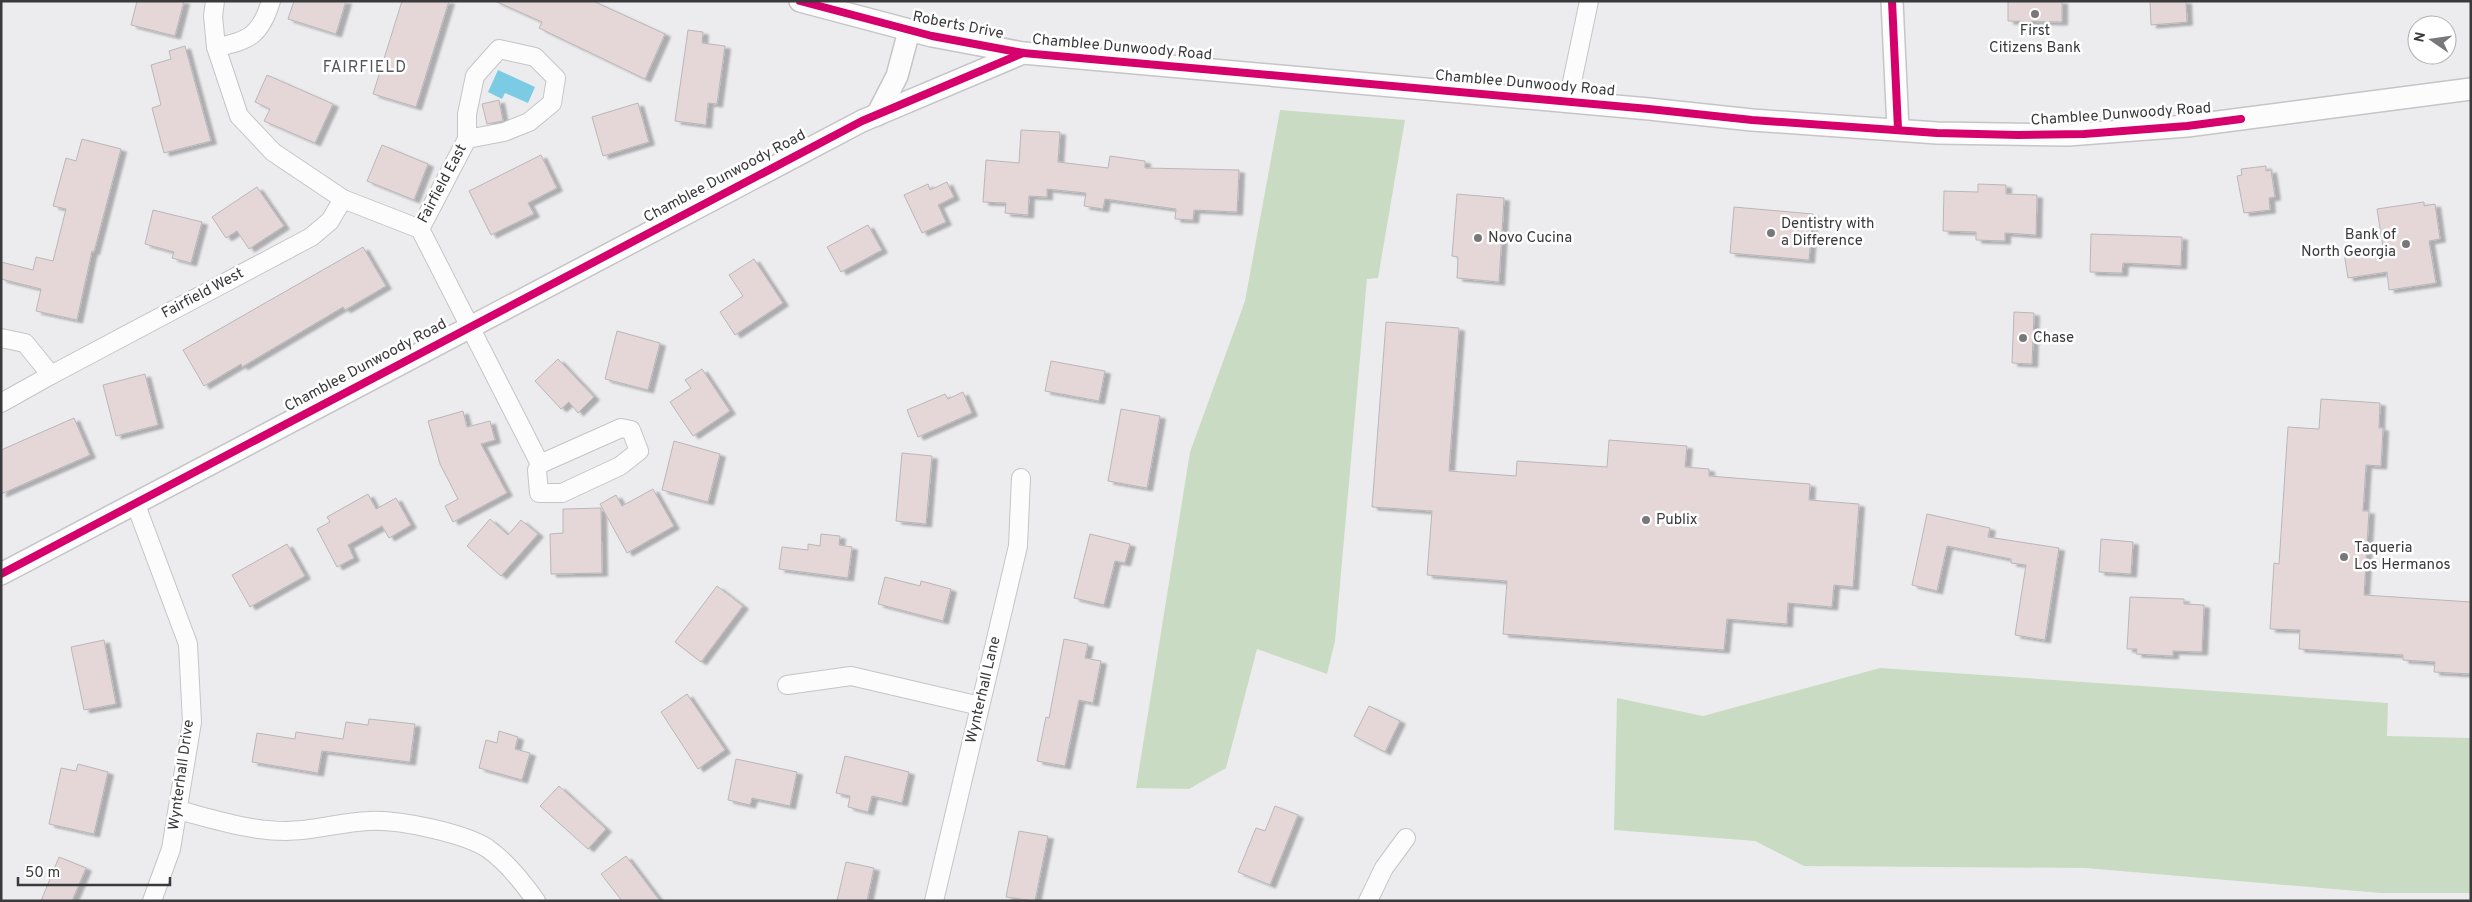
<svg xmlns="http://www.w3.org/2000/svg" width="2472" height="902" viewBox="0 0 2472 902" font-family="Overpass,sans-serif">
<defs>
<filter id="shadow"><feDropShadow dx="5.5" dy="3" stdDeviation="1" flood-color="#0004"/></filter>
</defs>
<rect width="100%" height="100%" fill="#ececef"/>
<g fill="#c9dcc3">
<polygon points="1280,110 1405,120 1378,278 1367,279 1335,641 1327,674 1257,649 1226,768 1189,789 1136,788 1190,452 1245,301"/>
<polygon points="1880,668 2388,703 2387,736 2471,738 2471,893 2381,893 2085,868 1804,866 1755,841 1614,830 1617,698 1703,716"/>
</g>
<polygon fill="#7ccbe4" points="498,70 535,87 528,103 505,93 502,99 488,92"/>
<g fill="#e5d6d7" stroke="#b8b7b9" filter="url(#shadow)">
<polygon points="137,1 184,1 175,36 131,25"/>
<polygon points="294,1 346,1 336,34 288,19"/>
<polygon points="402,1 449,1 416,107 373,94"/>
<polygon points="495,1 593,1 665,34 645,79 539,28 542,22"/>
<polygon points="2008,1 2062,1 2062,22 2008,21"/>
<polygon points="2150,1 2186,1 2187,22 2151,25"/>
<polygon points="688,30 703,32 702,43 725,46 717,104 708,103 706,125 675,121"/>
<polygon points="185,46 211,141 164,153 152,108 161,105 151,65 171,59 169,51"/>
<polygon points="267,75 333,104 315,143 264,121 270,109 255,102"/>
<polygon points="499,100 503,121 487,124 482,104"/>
<polygon points="638,103 649,142 603,156 592,117"/>
<polygon points="1021,130 1060,132 1058,162 1108,168 1110,156 1145,161 1145,168 1239,170 1237,212 1194,210 1193,220 1175,219 1176,209 1105,199 1103,209 1084,206 1086,193 1047,189 1047,197 1029,196 1028,215 1005,213 1006,203 983,202 986,160 1019,163"/>
<polygon points="82,139 121,149 94,252 92,251 77,320 36,311 41,289 1,279 1,262 33,270 36,257 53,261 66,209 53,206 66,158 76,161"/>
<polygon points="382,145 428,164 414,200 367,181"/>
<polygon points="541,155 557,188 528,203 534,214 491,235 469,191"/>
<polygon points="2266,166 2266,171 2271,170 2275,197 2269,198 2270,210 2244,213 2237,176 2242,175 2241,169"/>
<polygon points="947,182 954,197 938,205 946,222 922,233 904,195 928,184 930,190"/>
<polygon points="1978,184 2006,185 2006,194 2037,195 2036,235 2005,233 2005,241 1976,240 1976,232 1943,231 1944,191 1978,192"/>
<polygon points="257,187 284,226 249,249 237,231 226,238 212,217"/>
<polygon points="1457,194 1504,198 1499,282 1457,278 1458,257 1452,256"/>
<polygon points="2424,202 2424,206 2435,204 2440,239 2429,241 2436,283 2389,290 2387,272 2348,278 2344,253 2383,247 2377,209"/>
<polygon points="1734,207 1813,214 1809,260 1730,253"/>
<polygon points="153,210 202,222 191,263 172,258 174,252 145,244"/>
<polygon points="868,225 882,250 841,272 827,247"/>
<polygon points="2091,234 2182,237 2181,266 2123,263 2122,273 2090,272"/>
<polygon points="363,247 386,286 345,310 343,307 242,367 241,364 204,386 183,350"/>
<polygon points="754,259 783,303 735,335 720,312 743,296 729,275"/>
<polygon points="2014,312 2034,313 2032,364 2012,363"/>
<polygon points="1386,322 1459,328 1449,471 1516,476 1517,461 1607,467 1609,440 1687,446 1685,467 1709,469 1709,476 1810,484 1809,500 1859,504 1853,587 1834,585 1832,607 1788,603 1787,624 1727,619 1724,650 1503,634 1507,581 1427,575 1432,511 1372,507"/>
<polygon points="617,331 660,343 648,390 605,379"/>
<polygon points="558,359 594,397 578,413 569,402 561,409 535,381"/>
<polygon points="1051,361 1105,371 1099,401 1045,391"/>
<polygon points="702,369 730,411 693,436 670,402 691,388 685,380"/>
<polygon points="145,374 158,425 116,436 103,385"/>
<polygon points="963,392 972,413 918,437 907,410 945,394 948,399"/>
<polygon points="2321,399 2380,403 2379,428 2383,428 2381,466 2366,465 2363,511 2369,511 2364,595 2471,602 2471,674 2434,672 2435,662 2403,660 2403,655 2299,649 2300,630 2270,629 2274,563 2279,564 2288,427 2319,429"/>
<polygon points="1121,409 1160,416 1147,488 1108,481"/>
<polygon points="463,411 467,427 490,421 495,440 481,444 507,493 453,522 445,506 458,499 440,464 428,421"/>
<polygon points="74,418 90,455 1,494 1,450"/>
<polygon points="674,441 720,454 708,502 662,490"/>
<polygon points="902,453 932,456 926,524 896,521"/>
<polygon points="653,489 674,526 627,553 600,504 616,495 622,506"/>
<polygon points="368,494 376,509 396,498 411,525 389,538 382,526 348,545 354,558 337,567 317,529 330,522 327,517"/>
<polygon points="601,508 602,573 551,574 550,534 563,533 563,509"/>
<polygon points="1927,514 1990,528 1988,537 2059,548 2045,640 2015,635 2026,565 2011,563 2011,559 1947,546 1937,591 1912,585"/>
<polygon points="490,519 508,535 521,520 538,534 501,576 467,546"/>
<polygon points="821,534 840,536 839,545 852,547 848,578 779,569 782,547 808,550 808,544 820,546"/>
<polygon points="1090,534 1130,544 1125,563 1115,561 1104,605 1074,598"/>
<polygon points="2101,539 2133,542 2131,574 2099,572"/>
<polygon points="287,544 305,576 250,607 232,575"/>
<polygon points="885,577 920,586 921,581 951,589 943,621 878,604"/>
<polygon points="717,586 743,606 701,662 675,642"/>
<polygon points="2130,597 2184,599 2184,604 2204,605 2202,652 2173,651 2173,656 2136,654 2137,649 2127,649"/>
<polygon points="1064,639 1088,644 1085,658 1101,661 1093,703 1079,700 1065,766 1037,761 1046,717 1049,718"/>
<polygon points="104,640 116,704 84,710 71,647"/>
<polygon points="687,694 725,750 698,769 661,712"/>
<polygon points="1369,706 1400,721 1385,752 1354,736"/>
<polygon points="369,719 415,724 410,762 322,751 318,773 252,762 257,733 295,739 296,732 343,739 346,722 368,725"/>
<polygon points="499,731 518,737 515,749 530,753 522,780 479,768 486,740 497,743"/>
<polygon points="845,756 909,772 902,803 872,796 868,812 848,807 850,796 836,793"/>
<polygon points="736,759 797,772 790,806 752,798 750,805 728,800"/>
<polygon points="78,764 108,772 94,834 49,824 61,768 76,771"/>
<polygon points="559,786 606,829 588,849 540,806"/>
<polygon points="1275,806 1298,815 1270,885 1238,872 1256,828 1265,831"/>
<polygon points="1019,831 1048,836 1035,901 1006,897"/>
<polygon points="626,856 660,901 622,901 601,874"/>
<polygon points="59,857 86,868 72,901 41,901"/>
<polygon points="846,862 874,868 867,901 837,901"/>
</g>
<g fill="none" stroke-linecap="round" stroke-linejoin="round">
<defs>
<g id="minor">
<path d="M215,1L213,16L216,47C249,42 261,34 271,1"/>
<polyline points="216,47 239,116 273,152 343,199 420,229 540,464"/>
<polygon points="499,49 535,57 556,78 552,103 529,122 504,132 467,139 467,114 475,76"/>
<polyline points="1568,101 1589,1"/>
<polyline points="420,229 467,139"/>
<polyline points="1,338 25,343 51,375 1,403"/>
<polyline points="51,375 311,237 330,221 343,199"/>
<polygon points="621,428 631,430 639,451 620,466 562,493 539,493 537,470 540,464"/>
<polyline points="136,505 188,644 192,722 171,849 152,901"/>
<polyline points="787,685 851,676 980,706"/>
<path d="M178,810C213,819 249,831 286,831C314,831 341,822 369,821C398,819 463,833 487,848C507,862 522,881 536,901"/>
<polyline points="934,901 1018,546 1021,478"/>
<polyline points="1368,901 1384,868 1406,838"/>
</g>
<g id="tertiary">
<polyline points="800,1 932,36 1023,53 1649,109 1752,120 1937,133 2068,135 2187,126 2471,89"/>
<polyline points="1892,1 1898,129"/>
<polyline points="877,115 897,76 909,31"/>
<polyline points="1,574 862,121 1023,53"/>
</g>
</defs>
<use href="#minor" stroke="#c5c5c7" stroke-width="20"/>
<use href="#tertiary" stroke="#c5c5c7" stroke-width="24"/>
<use href="#minor" stroke="#fcfcfd" stroke-width="18"/>
<use href="#tertiary" stroke="#fcfcfd" stroke-width="21"/>
<defs>
<g id="cycleway">
<polyline points="800,1 932,36 1023,53 1649,109 1752,120 1937,133 2018,135 2084,134 2187,126 2241,119"/>
<polyline points="1892,1 1898,129"/>
<polyline points="1,574 862,121 1023,53"/>
</g>
</defs>
<use href="#cycleway" stroke="#fff" stroke-width="11"/>
<use href="#cycleway" stroke="#d6006c" stroke-width="8"/>
</g>
<g fill="#78787b" stroke="#fff" stroke-width="2">
<circle cx="2035" cy="14" r="5"/>
<circle cx="1771" cy="233" r="5"/>
<circle cx="1478" cy="238" r="5"/>
<circle cx="2406" cy="244" r="5"/>
<circle cx="2023" cy="338" r="5"/>
<circle cx="1646" cy="520" r="5"/>
<circle cx="2344" cy="557" r="5"/>
</g>
<g text-anchor="middle" dominant-baseline="central" stroke-width="5" stroke-linejoin="round" paint-order="stroke">
<g font-size="15" fill="#3a3a3c" stroke="#fff">
<text transform="translate(958 26) rotate(11)">Roberts Drive</text>
<text transform="translate(1122 48) rotate(5)">Chamblee Dunwoody Road</text>
<text transform="translate(1525 84) rotate(5)">Chamblee Dunwoody Road</text>
<text transform="translate(2121 115) rotate(-4)">Chamblee Dunwoody Road</text>
<text transform="translate(725 177) rotate(-28)">Chamblee Dunwoody Road</text>
<text transform="translate(443 184) rotate(-62)">Fairfield East</text>
<text transform="translate(203 294) rotate(-28)">Fairfield West</text>
<text transform="translate(366 366) rotate(-28)">Chamblee Dunwoody Road</text>
<text transform="translate(984 690) rotate(-77)">Wynterhall Lane</text>
<text transform="translate(182 775) rotate(-82)">Wynterhall Drive</text>
</g>
<g font-size="15" fill="#3a3a3c" stroke="#fff" text-anchor="start">
<text x="2035" y="31" text-anchor="middle">First<tspan x="2035" dy="17">Citizens Bank</tspan></text>
<text x="1781" y="224">Dentistry with<tspan x="1781" dy="17">a Difference</tspan></text>
<text x="2396" y="235" text-anchor="end">Bank of<tspan x="2396" dy="17">North Georgia</tspan></text>
<text x="1488" y="238">Novo Cucina</text>
<text x="2033" y="338">Chase</text>
<text x="1656" y="520">Publix</text>
<text x="2354" y="548">Taqueria<tspan x="2354" dy="17">Los Hermanos</tspan></text>
</g>
<g font-size="16" letter-spacing="1" fill="#56565a" stroke="#fff">
<text x="365" y="68">FAIRFIELD</text>
</g>
</g>
<rect width="2472" height="902" fill="none" stroke="#3a3a3c" stroke-width="5"/>
<g transform="translate(2432 40) rotate(283)"><circle r="24" fill="#ffffff" stroke="#b0b0b1"/>
<path d="M0-4L9 19L0 12L-9 19Z" fill="#78787b"/>
<text y="-8" font-size="14" font-weight="bold" text-anchor="middle" fill="#3a3a3c">N</text>
</g>
<path d="M18 877v8h152v-8" fill="none" stroke="#3a3a3c" stroke-width="2.5"/>
<text x="25" y="877" font-size="15" fill="#3a3a3c" stroke="#ffffff" stroke-width="4" paint-order="stroke">50 m</text>
</svg>
